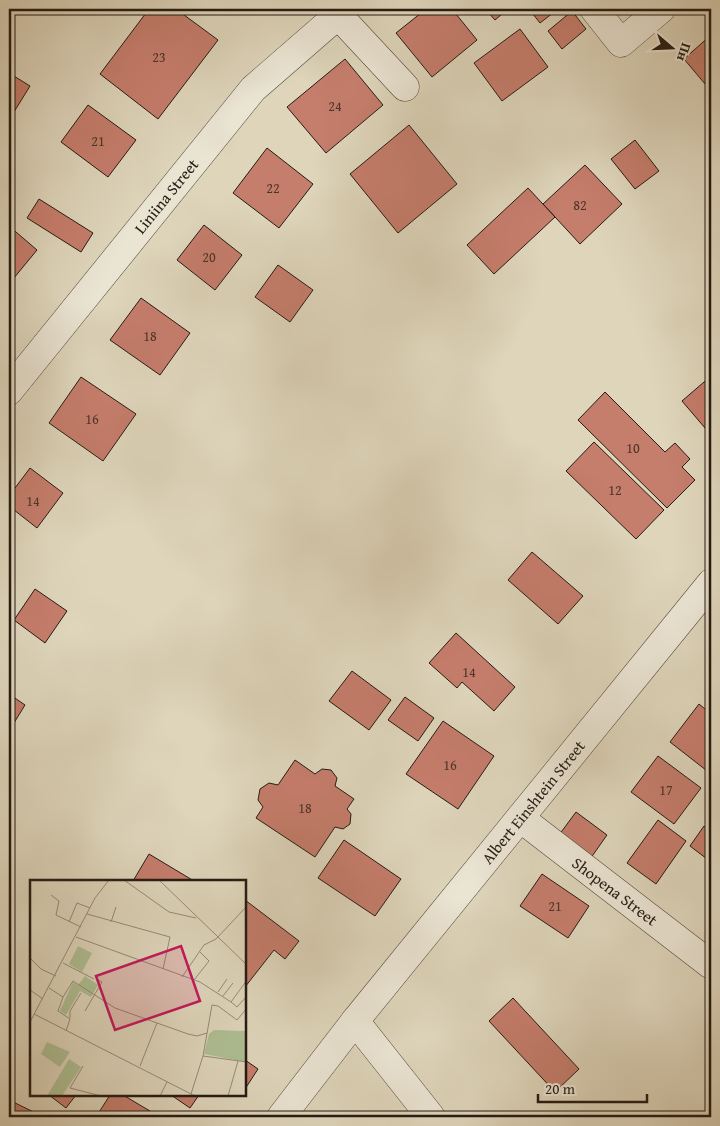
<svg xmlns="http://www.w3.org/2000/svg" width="720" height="1126" viewBox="0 0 720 1126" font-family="'Gentium Book Plus',serif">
<rect width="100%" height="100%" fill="#ded5bb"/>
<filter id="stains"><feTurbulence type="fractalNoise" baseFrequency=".004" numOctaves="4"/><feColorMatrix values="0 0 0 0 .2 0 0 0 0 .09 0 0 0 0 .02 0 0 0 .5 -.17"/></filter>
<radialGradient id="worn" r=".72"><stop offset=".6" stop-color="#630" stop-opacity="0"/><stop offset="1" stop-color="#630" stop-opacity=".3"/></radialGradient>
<g fill="#c57d6c" stroke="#251b13">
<polygon points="149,9 176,9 218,40 158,119 100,74"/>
<polygon points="426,9 452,9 477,40 432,77 396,33"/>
<polygon points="485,9 508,9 495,20"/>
<polygon points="529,9 558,9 540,23"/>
<polygon points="572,11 586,29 562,49 548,31"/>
<polygon points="520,29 548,67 502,101 474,63"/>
<polygon points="711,35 711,91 684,59"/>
<polygon points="345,59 383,105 326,153 287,107"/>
<polygon points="9,73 30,86 9,120"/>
<polygon points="88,105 136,140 108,177 61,142"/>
<polygon points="409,125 457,184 398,233 350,174"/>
<polygon points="635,140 659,171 635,189 611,159"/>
<polygon points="267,148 313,184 279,228 233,193"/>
<polygon points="585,165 622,204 580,244 543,204"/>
<polygon points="528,188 555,217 494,274 467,245"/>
<polygon points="39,199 93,233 81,252 27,218"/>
<polygon points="204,225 242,255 215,290 177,260"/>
<polygon points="9,226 37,250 9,284"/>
<polygon points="278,265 313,290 290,322 255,297"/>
<polygon points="141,298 190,333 160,375 110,340"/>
<polygon points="711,376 711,435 682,401"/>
<polygon points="81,377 136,414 103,461 49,423"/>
<polygon points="605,392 665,452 675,443 690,459 682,467 695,480 667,508 578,420"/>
<polygon points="594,442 664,510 636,539 566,471"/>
<polygon points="30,468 63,493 37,528 9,506 9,496"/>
<polygon points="532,552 583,596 558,624 508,580"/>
<polygon points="35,589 67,611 45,643 14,620"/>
<polygon points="456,633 515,687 494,711 462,682 457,688 429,663"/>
<polygon points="352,671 391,700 369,730 329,701"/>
<polygon points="9,694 25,705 9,731"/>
<polygon points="405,697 434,718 418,741 388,720"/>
<polygon points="699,704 711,714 711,774 670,742"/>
<polygon points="443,721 494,756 458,809 406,774"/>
<polygon points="658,756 701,788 674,824 631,792"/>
<polygon points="295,760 315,774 322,769 331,770 337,778 335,786 354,799 347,809 351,814 350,824 343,829 335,827 315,857 256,818 263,807 258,800 260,789 269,783 278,785"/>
<polygon points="576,812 607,835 588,862 556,839"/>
<polygon points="658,820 686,841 656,884 627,863"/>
<polygon points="704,826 711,832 711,862 690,846"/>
<polygon points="344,840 401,879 375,916 318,878"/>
<polygon points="149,854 194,881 133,881"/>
<polygon points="542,874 589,906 568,938 520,906"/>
<polygon points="245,900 299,941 285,959 274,950 245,987"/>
<polygon points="513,998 579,1069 555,1092 489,1021"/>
<polygon points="245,1060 258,1069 245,1089"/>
<polygon points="49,1095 76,1095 66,1108"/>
<polygon points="110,1095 123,1095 155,1114 153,1117 96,1117"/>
<polygon points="171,1095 199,1095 190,1108"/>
<polygon points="9,1100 44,1117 9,1117"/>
</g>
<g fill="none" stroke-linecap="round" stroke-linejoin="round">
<defs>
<g id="minor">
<polyline points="594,9 621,43 661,9"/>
<polyline points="337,14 405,87"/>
<polyline points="9,391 253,89 345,9"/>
<polyline points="520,818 711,965"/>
<polyline points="355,1021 431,1117"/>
<polyline points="281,1117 355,1021 711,583"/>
</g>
</defs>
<use href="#minor" stroke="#534a3d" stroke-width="29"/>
<use href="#minor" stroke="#eae4d3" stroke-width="28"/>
</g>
<g text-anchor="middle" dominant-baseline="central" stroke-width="5" stroke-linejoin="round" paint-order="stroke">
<g font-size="14" fill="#4d3429">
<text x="159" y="57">23</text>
<text x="335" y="106">24</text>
<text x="98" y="141">21</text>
<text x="273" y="188">22</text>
<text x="580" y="205">82</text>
<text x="209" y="257">20</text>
<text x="150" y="336">18</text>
<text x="92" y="419">16</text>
<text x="633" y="448">10</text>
<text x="615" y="490">12</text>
<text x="33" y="501">14</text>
<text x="469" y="672">14</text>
<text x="450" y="765">16</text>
<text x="666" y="790">17</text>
<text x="305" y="808">18</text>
<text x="555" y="906">21</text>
</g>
<g font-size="16" fill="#251b13" stroke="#eae4d3">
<text transform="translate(166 196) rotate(-51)">Liniina Street</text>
<text transform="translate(533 802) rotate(-51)">Albert Einshtein Street</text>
<text transform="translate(615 891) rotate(37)">Shopena Street</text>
</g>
</g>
<g transform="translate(30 880)">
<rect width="216" height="216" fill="#ded5bb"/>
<path d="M48,66L62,73L52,92L39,84ZM55,96L68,105L61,117L50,111L36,135L30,131L43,102L48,105ZM184,150L216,151V182L174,174L179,154ZM17,162L40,172L30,187L11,174ZM39,179L51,187L32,216H17Z" fill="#aebe93"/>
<path fill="none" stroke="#948b78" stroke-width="1" d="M94,0L139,32L166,38M129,0L217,85M21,15L29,21L26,35L51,47M57,34L140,57L133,89M39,42L47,23L60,28M81,42L86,27M46,57L170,102L201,122L217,100M0,78L11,89L26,96M33,83L64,99M152,97L174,65L186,59L217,26M164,100L179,81L169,71M19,108L33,117L43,101L85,128L158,154L167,156L177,153M0,110L13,119M188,112L197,99M193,116L203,103M33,117L28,131L40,139L36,151M201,122L207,127L217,116M55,131L72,102L68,100M4,134L165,216M40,138V131L51,113M0,142L65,18L79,0M173,176L217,182M53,186L40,208L71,216M110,186L127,143M161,214L173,176L182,125L188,126L207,140L217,128M130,216L137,202M198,216L208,181"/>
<path fill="#c2185b" fill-opacity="0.15" stroke="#c2185b" stroke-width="2.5" d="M151,66L170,121L85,150L66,96Z"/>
<rect width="216" height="216" fill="none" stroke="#251b13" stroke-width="2.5"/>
</g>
<rect width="720" height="1126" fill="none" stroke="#ded5bb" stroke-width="30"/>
<rect x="10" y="10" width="700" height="1106" fill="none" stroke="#251b13" stroke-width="2.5"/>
<rect x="15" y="15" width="690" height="1096" fill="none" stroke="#251b13"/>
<g transform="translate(672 48) rotate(109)" stroke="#eae4d3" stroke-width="4" paint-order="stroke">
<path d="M0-4L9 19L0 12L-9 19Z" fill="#251b13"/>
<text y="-8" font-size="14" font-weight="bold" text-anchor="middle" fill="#251b13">Пн</text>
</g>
<path d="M538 1094v8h109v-8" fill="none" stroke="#251b13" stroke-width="2.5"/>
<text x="545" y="1094" font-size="15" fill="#251b13" stroke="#eae4d3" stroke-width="4" paint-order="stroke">20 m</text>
<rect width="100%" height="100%" filter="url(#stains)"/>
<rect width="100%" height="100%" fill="url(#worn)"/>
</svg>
